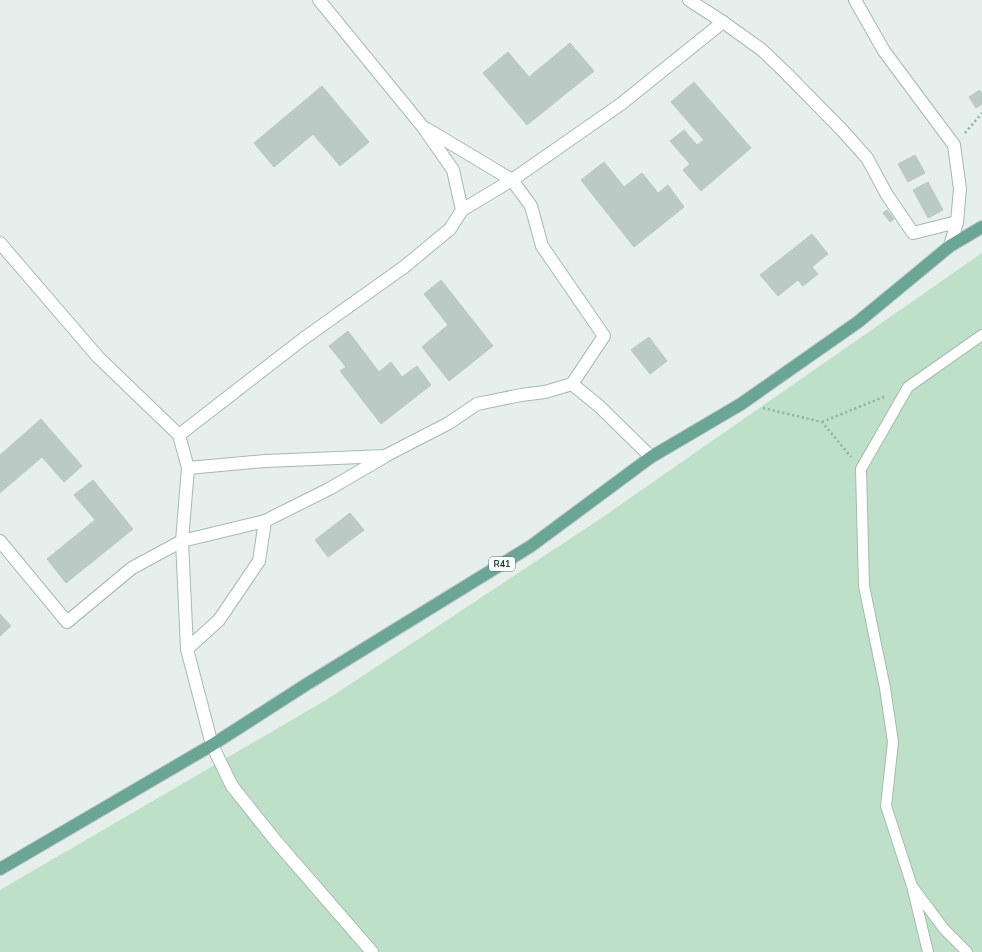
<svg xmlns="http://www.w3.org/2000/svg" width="982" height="952" viewBox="0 0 982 952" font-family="'Nunito Sans',sans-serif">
<rect width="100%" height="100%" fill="#e6efeb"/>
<polygon fill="#bfe0c8" points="982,253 982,952 0,952 0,890 326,700 597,521"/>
<g fill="#bbcac4" stroke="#b8c9c2">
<polygon points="570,43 594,71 527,125 483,73 508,52 529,77"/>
<polygon points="694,82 751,148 701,191 683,170 690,164 670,141 684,130 697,145 704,140 671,102"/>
<polygon points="322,86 369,142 340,166 313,134 274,167 254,143"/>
<polygon points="980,90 982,94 982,104 976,108 969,97"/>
<polygon points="915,155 925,173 908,182 898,164"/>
<polygon points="604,162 624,187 642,173 658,193 668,185 684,207 634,247 581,180"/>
<polygon points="928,182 943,210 928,218 913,190"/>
<polygon points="887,210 894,219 890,222 883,213"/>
<polygon points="812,234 828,254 812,267 818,274 803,286 798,280 778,296 760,275"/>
<polygon points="441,280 493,346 449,381 422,347 448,325 424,294"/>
<polygon points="348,331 379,372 391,362 402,377 417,366 431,385 381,424 340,371 346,367 329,346"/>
<polygon points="649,337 667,361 650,374 631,350"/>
<polygon points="41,419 82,466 64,482 42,457 0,493 0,455"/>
<polygon points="93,480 133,529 66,583 47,559 95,520 74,495"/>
<polygon points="350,513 364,530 328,557 315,540"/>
<polygon points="0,614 11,626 0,636"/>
</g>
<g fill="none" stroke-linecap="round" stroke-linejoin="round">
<defs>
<g id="service">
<polyline points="913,890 928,952"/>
<polyline points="967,952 944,929 912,886 886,806 893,742 885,688 864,586 861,469 908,387 982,335"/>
</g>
<g id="minor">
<polyline points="689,0 723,22 762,50 785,72 842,130 867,158 887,195 913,233 957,222"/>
<polyline points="855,0 884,51 954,145 960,189 957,222 950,246"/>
<polyline points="427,129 512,180 531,206 542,246 604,336 572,384"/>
<polyline points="462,210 512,180 621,104 723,22"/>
<polyline points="0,243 98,357 179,435 188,468 182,541 187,649 212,745 232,786 275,840 372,952"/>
<polyline points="179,435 303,339 404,267 450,229 462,210 453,170 423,127 319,0"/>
<polyline points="188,468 265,461 385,456 449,423 477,404 521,395 545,392 572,384 599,406 651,457"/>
<polyline points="0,541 67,622 132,568 182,541 265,521 329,489 384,457"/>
<polyline points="187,649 219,620 259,561 265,521"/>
</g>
<polyline id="primary" points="0,869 212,745 307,684 531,546 651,457 741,404 858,322 950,246 982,227"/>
</defs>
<use href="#service" stroke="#a8b8b2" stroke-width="12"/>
<use href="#minor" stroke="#a8b8b2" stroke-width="14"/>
<use href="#primary" stroke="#c2cac8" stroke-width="14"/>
<g stroke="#86b3a5" stroke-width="2.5" stroke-dasharray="2 3" stroke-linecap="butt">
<polyline points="965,133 982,113"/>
<polyline points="763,408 822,422 851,457"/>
<polyline points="822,422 886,396"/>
</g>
<use href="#service" stroke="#fff" stroke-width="10"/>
<use href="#minor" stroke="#fff" stroke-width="12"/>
<use href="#primary" stroke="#6aa596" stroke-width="12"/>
</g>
<g text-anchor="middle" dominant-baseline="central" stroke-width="3" stroke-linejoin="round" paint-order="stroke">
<rect fill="#f7fbf9" stroke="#637a73" stroke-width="1" x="489" y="557" width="26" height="14" rx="3"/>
<g font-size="9" font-weight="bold" fill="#24423a">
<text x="502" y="564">R41</text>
</g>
</g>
</svg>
